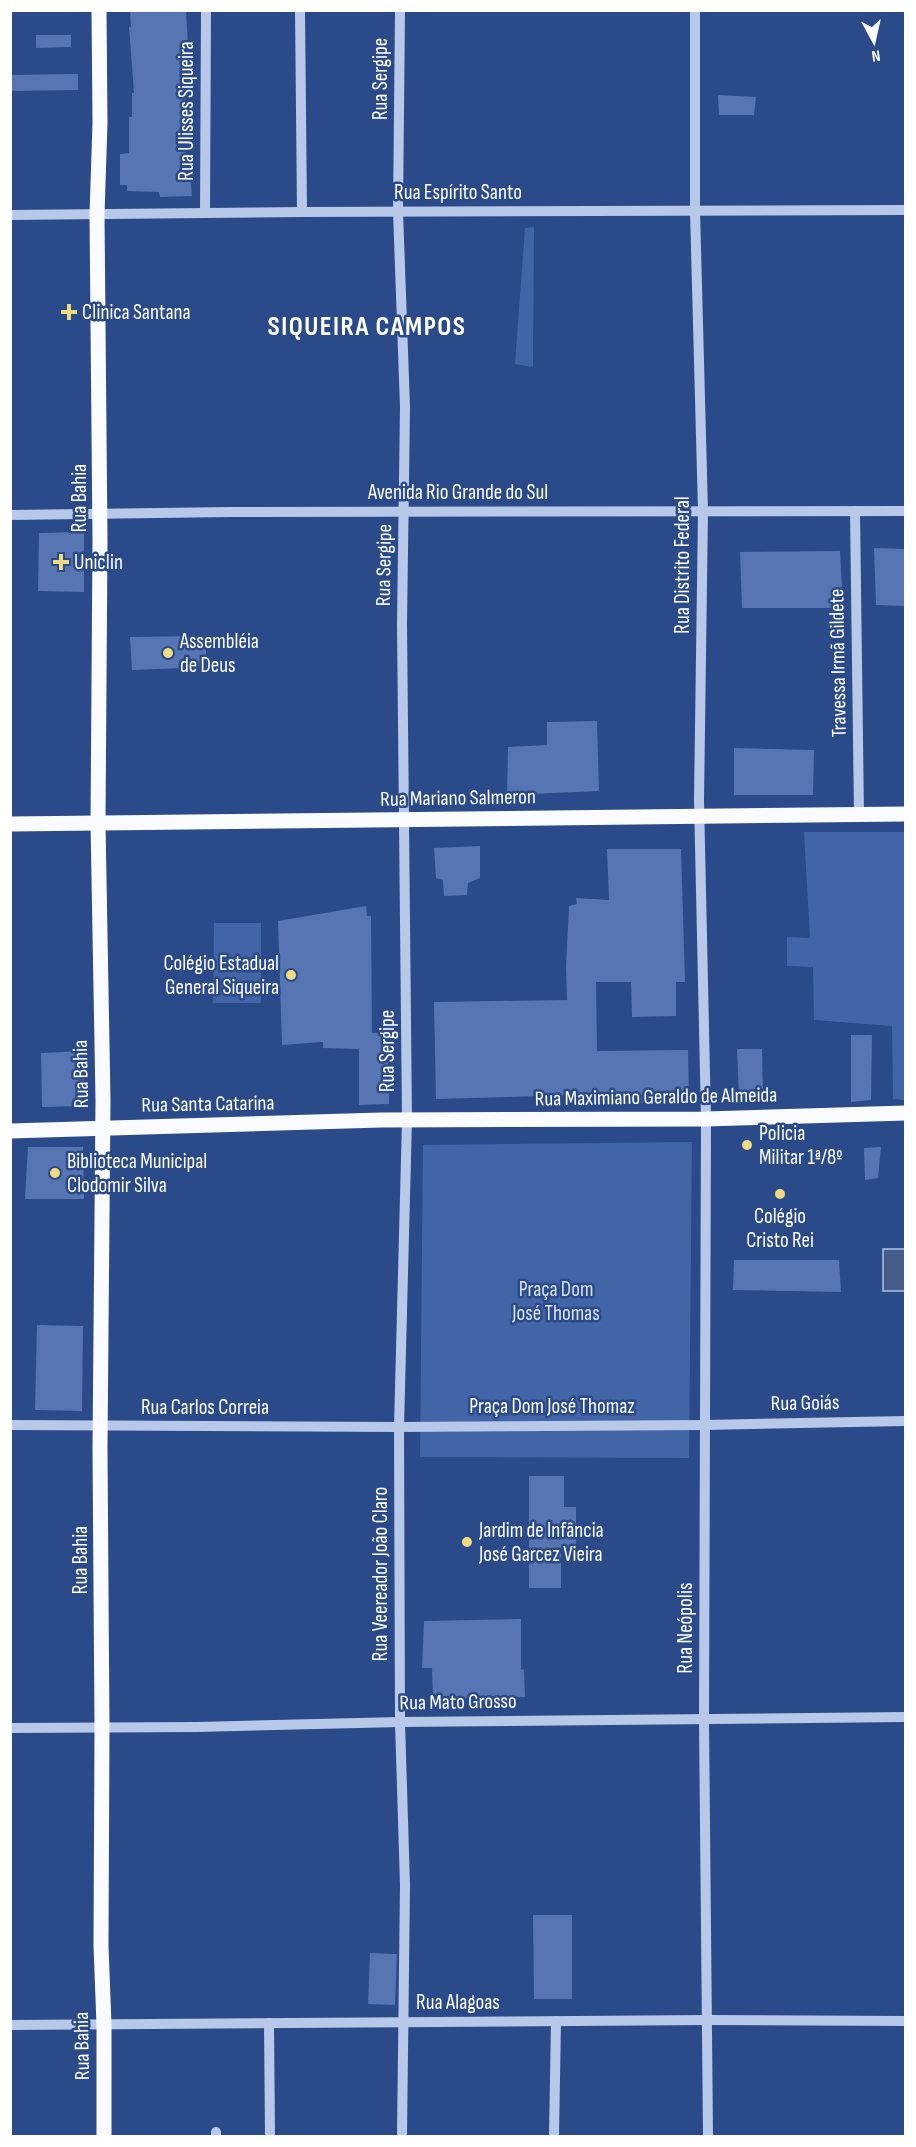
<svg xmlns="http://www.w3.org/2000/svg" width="916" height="2147" viewBox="0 0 916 2147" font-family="'Sofia Sans Condensed',sans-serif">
<rect width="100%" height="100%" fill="#2a4a89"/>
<g fill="#4265a7">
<polygon points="534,227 533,367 515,364 525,228"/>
<polygon points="804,832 905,832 905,1100 893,1099 892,1026 814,1020 813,967 787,966 787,937 810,938"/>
<polygon points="214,923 261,923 261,1003 213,1003"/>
<polygon points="692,1142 689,1458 420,1457 423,1145"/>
</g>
<rect fill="#465c89" stroke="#acc2e8" stroke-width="1.5" x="883" y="1249" width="22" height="42"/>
<g fill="#5675b2">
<polygon points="130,10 186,10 188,45 186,45 187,66 184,66 186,113 190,113 191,133 186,133 185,175 190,175 192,196 160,197 159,192 127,191 127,185 120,185 120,154 129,153 129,117 132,117 132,93 134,93 129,27 131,27"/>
<polygon points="36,35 71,35 71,47 36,48"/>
<polygon points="78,74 78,90 10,91 10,75"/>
<polygon points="718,95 756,97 754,115 719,115"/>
<polygon points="84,532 84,592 38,591 39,533"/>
<polygon points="874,548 906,549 906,606 876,605"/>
<polygon points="840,551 843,608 742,608 740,552"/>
<polygon points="195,636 206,639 206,667 132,670 130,637"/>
<polygon points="597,721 599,791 507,795 508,747 547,745 547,722"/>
<polygon points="734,748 814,750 813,795 734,795"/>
<polygon points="480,846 480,878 468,883 467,895 444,896 443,880 436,878 434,848"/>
<polygon points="607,849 681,849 685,982 676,982 676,1016 632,1017 631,982 596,982 597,1051 688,1050 689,1102 620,1103 620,1094 436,1099 434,1002 567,1000 566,967 569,906 577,904 576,898 609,900"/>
<polygon points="366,906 367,916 371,916 372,1033 389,1033 389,1104 359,1105 359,1049 323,1048 323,1042 282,1045 278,921"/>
<polygon points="851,1035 872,1035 871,1100 851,1102"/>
<polygon points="737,1049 762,1049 763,1093 739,1094"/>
<polygon points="84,1051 85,1106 42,1107 41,1053"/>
<polygon points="28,1147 83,1147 84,1199 25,1199"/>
<polygon points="881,1147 878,1178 865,1180 864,1148"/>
<polygon points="734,1260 839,1260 841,1292 733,1290"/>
<polygon points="37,1325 83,1326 82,1411 35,1410"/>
<polygon points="529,1476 564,1476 564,1507 576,1507 576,1552 561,1552 561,1588 529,1588"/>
<polygon points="521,1619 521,1670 524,1669 525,1697 433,1699 432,1668 422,1668 424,1621"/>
<polygon points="533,1915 572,1915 572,1999 534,1999"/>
<polygon points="370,1953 397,1954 395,2005 368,2004"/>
</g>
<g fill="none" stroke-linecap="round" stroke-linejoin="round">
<g stroke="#b7c8e8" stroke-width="10">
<polyline points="300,10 302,212"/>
<polyline points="400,10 398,211 405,407 402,624 407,1120 399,1427 400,1722 405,1885 402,2136"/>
<polyline points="695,10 695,211 703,511 699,800 706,1119 704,1720 708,2136"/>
<polyline points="205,212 206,10"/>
<polyline points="10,215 302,212 906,210"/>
<polyline points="855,511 859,815"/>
<polyline points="10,515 231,512 906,511"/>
<polyline points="10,1425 399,1427 705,1425 906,1421"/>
<polyline points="10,1728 197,1727 400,1722 906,1717"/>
<polyline points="269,2023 270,2136"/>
<polyline points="10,2025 707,2020 906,2021"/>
<polyline points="216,2132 216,2136"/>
<polyline points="554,2136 556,2021"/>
</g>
<g stroke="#f9fbfe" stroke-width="15">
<polyline points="99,10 100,123 97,214 100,541 98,823 103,1100 100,1448 102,1728 101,1946 104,2025 104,2136"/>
<polyline points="10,824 906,814"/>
<polyline points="10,1131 381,1120 706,1119 906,1113"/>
</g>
</g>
<g fill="#efda7e" stroke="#2a4a89" stroke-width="2">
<path d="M66 303h6v6h6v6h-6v6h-6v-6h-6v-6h6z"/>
<path d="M58 553h6v6h6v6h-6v6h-6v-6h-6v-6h6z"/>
<circle cx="168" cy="653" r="6"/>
<circle cx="291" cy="975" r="6"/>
<circle cx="747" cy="1145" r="6"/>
<circle cx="55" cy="1173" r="6"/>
<circle cx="780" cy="1194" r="6"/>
<circle cx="467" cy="1542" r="6"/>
</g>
<g text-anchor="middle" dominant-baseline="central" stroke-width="5" stroke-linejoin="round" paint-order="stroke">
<g font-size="21" fill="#fff" stroke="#2a4a89">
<text transform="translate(380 79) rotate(-90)">Rua Sergipe</text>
<text transform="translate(186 111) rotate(-90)">Rua Ulisses Siqueira</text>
<text x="458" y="192">Rua Espírito Santo</text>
<text x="458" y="492">Avenida Rio Grande do Sul</text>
<text transform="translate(79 498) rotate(-90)">Rua Bahia</text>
<text transform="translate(384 565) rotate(-89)">Rua Sergipe</text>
<text transform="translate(682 565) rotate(-90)">Rua Distrito Federal</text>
<text transform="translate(838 663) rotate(-91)">Travessa Irmã Gildete</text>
<text transform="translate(458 798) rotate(-1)">Rua Mariano Salmeron</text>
<text transform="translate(387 1051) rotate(-90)">Rua Sergipe</text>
<text transform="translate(81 1074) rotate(-91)">Rua Bahia</text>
<text transform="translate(656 1097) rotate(-1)">Rua Maximiano Geraldo de Almeida</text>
<text transform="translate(208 1104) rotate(-1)">Rua Santa Catarina</text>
<text transform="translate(805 1403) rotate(-1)">Rua Goiás</text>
<text x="552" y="1406">Praça Dom José Thomaz</text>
<text x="205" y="1407">Rua Carlos Correia</text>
<text transform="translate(80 1560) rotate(-90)">Rua Bahia</text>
<text transform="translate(380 1574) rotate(-90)">Rua Veereador João Claro</text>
<text transform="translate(685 1628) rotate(-90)">Rua Neópolis</text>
<text transform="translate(458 1702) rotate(-1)">Rua Mato Grosso</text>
<text x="458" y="2002">Rua Alagoas</text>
<text transform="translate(82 2046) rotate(-91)">Rua Bahia</text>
</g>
<g font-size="21" fill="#fff" stroke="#2a4a89" text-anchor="start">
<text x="82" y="312">Clinica Santana</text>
<text x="74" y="562">Uniclin</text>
<text x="180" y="641">Assembléia<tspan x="180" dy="24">de Deus</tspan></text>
<text x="279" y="963" text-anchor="end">Colégio Estadual<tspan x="279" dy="24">General Siqueira</tspan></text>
<text x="759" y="1133">Policia<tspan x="759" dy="24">Militar 1ª/8º</tspan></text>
<text x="67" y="1161">Biblioteca Municipal<tspan x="67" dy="24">Clodomir Silva</tspan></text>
<text x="780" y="1216" text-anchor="middle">Colégio<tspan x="780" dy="24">Cristo Rei</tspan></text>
<text x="479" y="1530">Jardim de Infância<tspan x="479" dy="24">José Garcez Vieira</tspan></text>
</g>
<g font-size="21" fill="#dbe5f7" stroke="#2a4a89">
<text x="556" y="1289">Praça Dom<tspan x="556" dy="24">José Thomas</tspan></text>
</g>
<g font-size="27" font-weight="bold" letter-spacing="1.5" fill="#fff" stroke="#2a4a89">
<text x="367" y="327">SIQUEIRA CAMPOS</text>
</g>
</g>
<rect width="916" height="2147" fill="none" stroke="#ffffff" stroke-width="24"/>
<g transform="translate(874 42) rotate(172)" stroke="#2a4a89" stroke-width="4.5" paint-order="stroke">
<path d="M0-4.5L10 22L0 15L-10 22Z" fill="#ffffff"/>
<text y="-9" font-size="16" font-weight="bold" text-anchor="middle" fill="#ffffff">N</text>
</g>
</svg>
